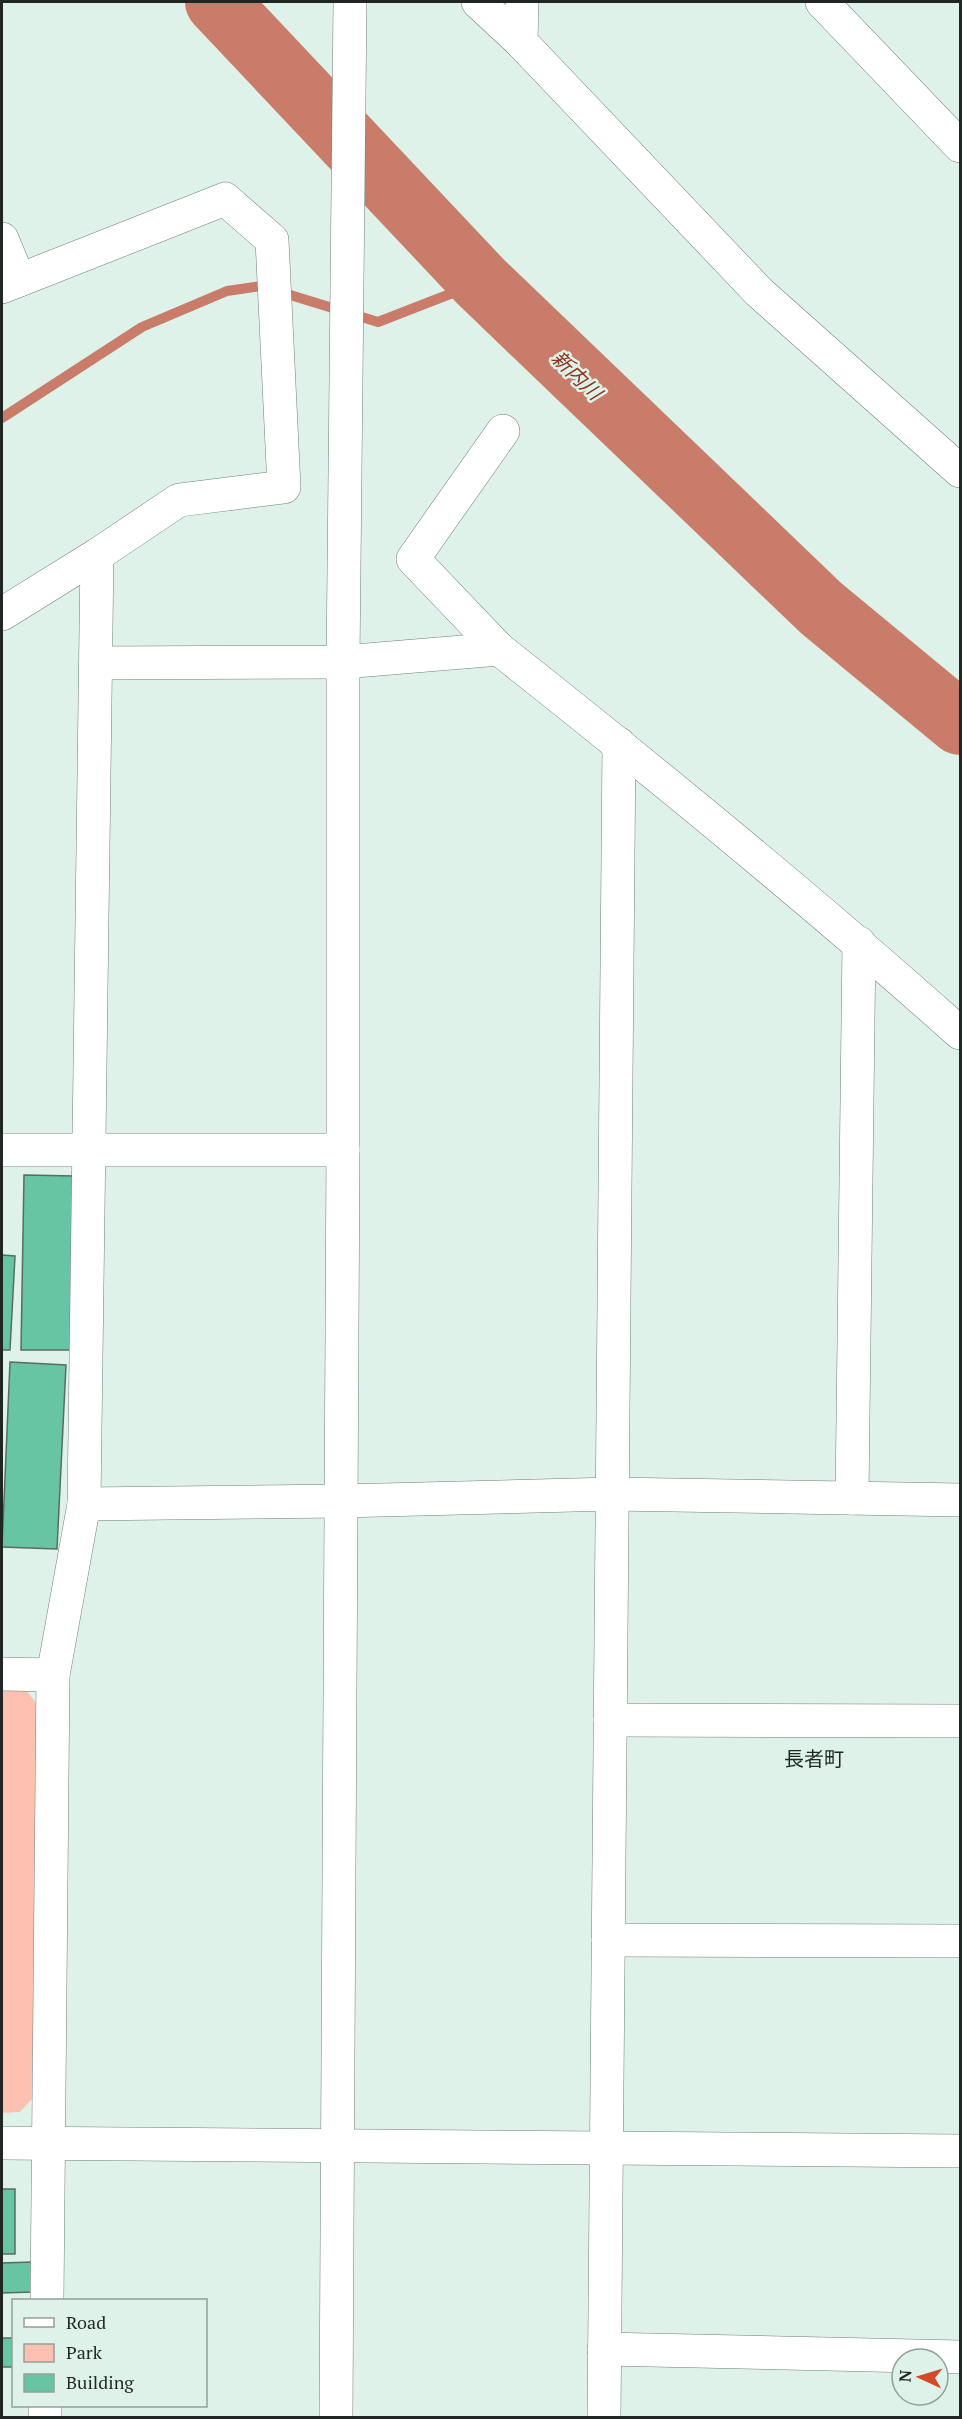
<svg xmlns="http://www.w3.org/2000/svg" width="962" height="2419" viewBox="0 0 962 2419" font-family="'PT Serif','Noto Sans JP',serif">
<rect width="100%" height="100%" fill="#def2e9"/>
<polygon fill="#fec1b1" points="2,1690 27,1691 38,1706 32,2099 20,2112 2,2113"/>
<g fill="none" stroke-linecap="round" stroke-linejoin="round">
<polyline stroke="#c97c69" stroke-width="10" points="2,418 142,327 227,291 261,286 378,322 481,282"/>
<polyline stroke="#c97c69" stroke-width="64" points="217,2 481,282 821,608 960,723"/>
</g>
<g fill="#68c5a4" stroke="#5a6b64" stroke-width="1.5">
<polygon points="24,1175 74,1176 71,1350 21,1350"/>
<polygon points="2,1255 15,1256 10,1350 2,1350"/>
<polygon points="10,1362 66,1365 57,1549 2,1547"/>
<rect x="2" y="2189" width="13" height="65"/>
<polygon points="32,2262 33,2292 2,2293 2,2263"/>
<rect x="2" y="2338" width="12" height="29"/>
</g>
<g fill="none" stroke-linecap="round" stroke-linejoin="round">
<defs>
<g id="minor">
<polyline points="478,2 521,42"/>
<polyline points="522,2 521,42 759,292 960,471"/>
<polyline points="822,2 960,146"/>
<polyline points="2,239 19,280"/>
<polyline points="2,287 225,199 272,240 284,487 179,500 97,555 2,614"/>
<polyline points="499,649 413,559 503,431"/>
<path d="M96,663L343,662L499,649C656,773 811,900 960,1033"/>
<polyline points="2,1150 343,1150"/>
<polyline points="852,1498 859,943"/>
<polyline points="84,1504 341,1501 612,1494 960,1500"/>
<polyline points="2,1674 53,1675"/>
<polyline points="610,1720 960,1721"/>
<polyline points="608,1940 960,1941"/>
<polyline points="2,2143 960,2151"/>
<polyline points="47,2300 53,1675 84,1504 97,555"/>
<polyline points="604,2349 960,2357"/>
<polyline points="45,2418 45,2406"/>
<polyline points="336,2418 343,1150 343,662 350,2"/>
<polyline points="604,2418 619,744"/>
</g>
</defs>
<use href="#minor" stroke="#6e8079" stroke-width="34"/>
<use href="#minor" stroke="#fff" stroke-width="33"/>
</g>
<g text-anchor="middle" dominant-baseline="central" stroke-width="5" stroke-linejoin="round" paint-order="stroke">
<g font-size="20" font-style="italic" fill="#8e311a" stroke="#def2e9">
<text transform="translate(577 375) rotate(44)">新内川</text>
</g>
<g font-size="20" fill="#1f2623" stroke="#def2e9">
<text x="814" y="1758">長者町</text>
</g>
</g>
<rect width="962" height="2419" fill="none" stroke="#1f2623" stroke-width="6"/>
<rect x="12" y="2299" width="195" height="108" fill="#def2e9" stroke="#92a09a" stroke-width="1.5"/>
<rect x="24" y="2318" width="30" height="9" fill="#ffffff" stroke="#92a09a" stroke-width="1.5"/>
<text x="66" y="2329" font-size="18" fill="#1f2623">Road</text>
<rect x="24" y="2344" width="30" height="18" fill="#fec1b1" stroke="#92a09a" stroke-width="1.5"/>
<text x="66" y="2359" font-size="18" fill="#1f2623">Park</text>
<rect x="24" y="2374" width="30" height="18" fill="#68c5a4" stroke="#92a09a" stroke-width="1.5"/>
<text x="66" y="2389" font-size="18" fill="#1f2623">Building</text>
<g transform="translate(920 2377) rotate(274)"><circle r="28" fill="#def2e9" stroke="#92a09a" stroke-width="1.5"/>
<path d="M0-4.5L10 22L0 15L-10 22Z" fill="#d44a29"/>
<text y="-9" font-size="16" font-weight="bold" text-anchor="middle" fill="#1f2623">N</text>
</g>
</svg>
